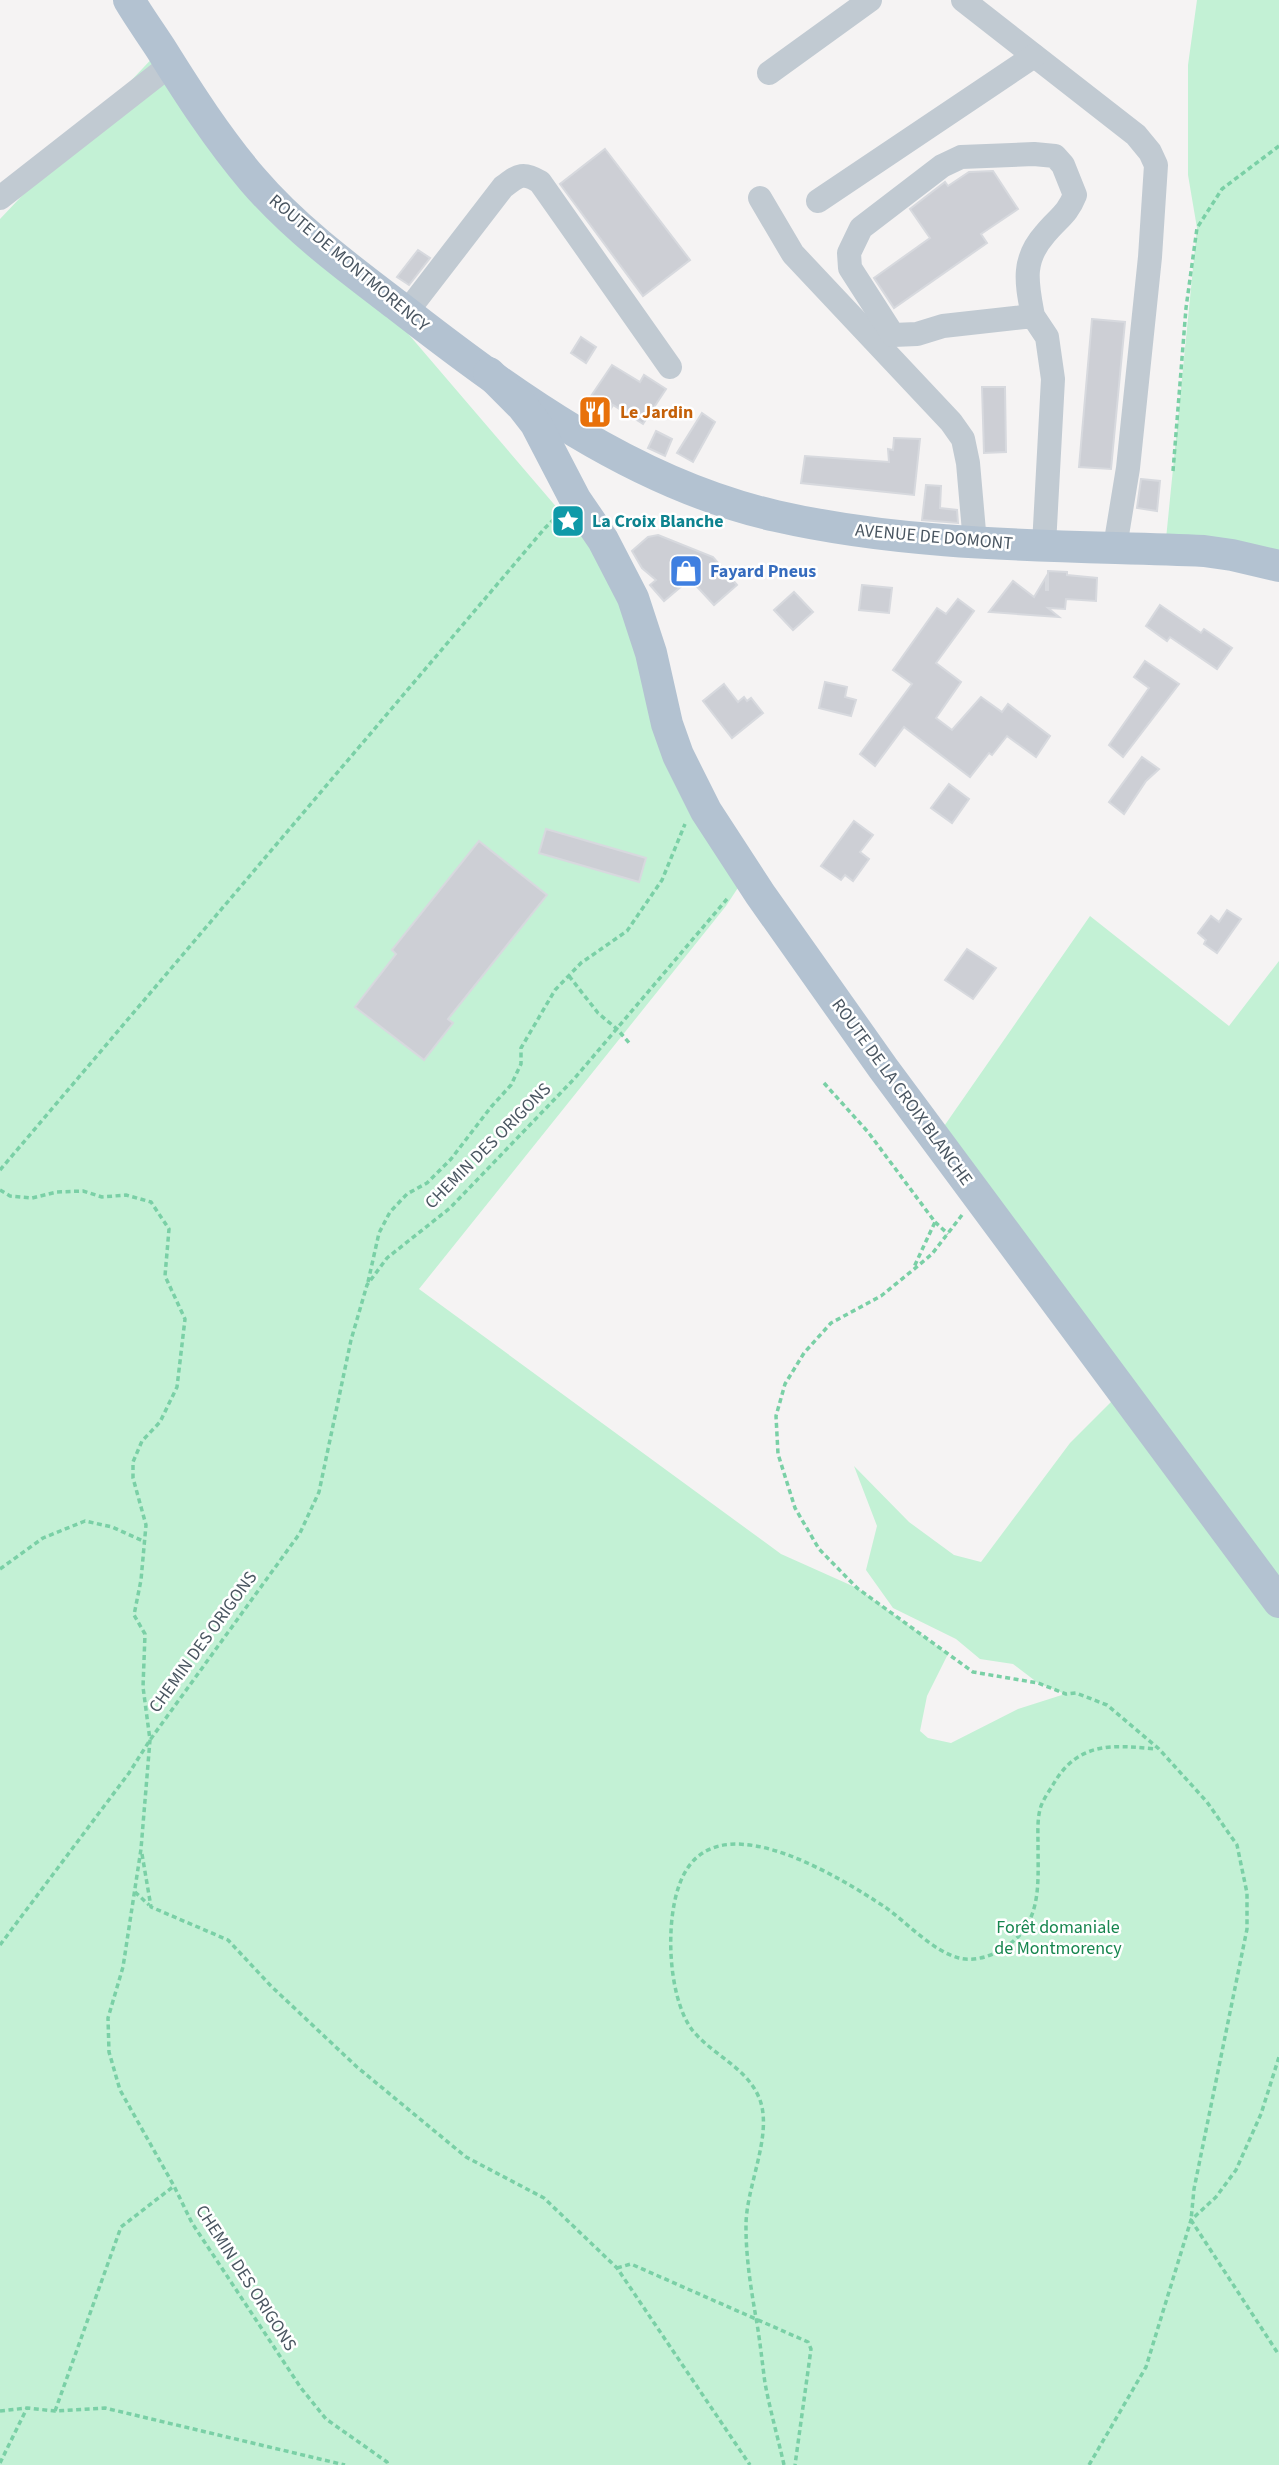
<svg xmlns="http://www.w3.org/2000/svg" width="1279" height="2465" viewBox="0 0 1279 2465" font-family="'Source Sans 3',sans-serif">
<rect width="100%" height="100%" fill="#f5f3f3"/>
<g fill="#c3f1d5">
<polygon points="1197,0 1279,0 1279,566 1165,549 1197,228 1188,175 1188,65"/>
<polygon points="161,49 170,65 357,274 606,565 747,874 726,906 419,1289 781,1554 857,1588 948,1654 927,1696 920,1731 928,1738 951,1743 1018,1709 1065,1694 1038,1683 1013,1664 980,1659 956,1639 893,1608 866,1570 877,1526 854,1466 909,1522 954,1555 981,1562 1070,1443 1122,1391 940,1132 1090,916 1229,1026 1279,961 1279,2465 0,2465 0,219"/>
</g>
<g fill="#cdcfd5" stroke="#d7d9de" stroke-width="2">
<polygon points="605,149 690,260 643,296 560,184"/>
<polygon points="993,171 1018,209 981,234 987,243 894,308 874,278 930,238 910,209 945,182 948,186 969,172"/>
<polygon points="418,250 430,258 409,285 397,277"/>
<polygon points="1092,319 1125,322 1111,469 1079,467"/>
<polygon points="581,337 596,347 586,363 571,353"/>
<polygon points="612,365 640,382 644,375 666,389 643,424 613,405 605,419 585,405"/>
<polygon points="982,387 1005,387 1006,452 984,453"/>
<polygon points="702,413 715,422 693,462 677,453"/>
<polygon points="656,431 672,439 665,456 648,448"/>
<polygon points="894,438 920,439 914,495 801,483 805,456 889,462 888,449 893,450"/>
<polygon points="1141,479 1160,481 1157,511 1137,508"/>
<polygon points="926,485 941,486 940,508 957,510 958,523 922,520"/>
<polygon points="658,535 713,557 737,585 714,605 690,579 664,601 650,585 656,580 642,568 632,551 648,537"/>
<polygon points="1048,571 1067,572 1067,575 1097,578 1096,601 1066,599 1065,609 1048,608 1059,617 989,612 1013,581 1034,597 1046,577 1046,590 1048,590"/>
<polygon points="862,585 892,588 889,613 859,610"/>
<polygon points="794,592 813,612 793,630 774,610"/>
<polygon points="958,599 974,611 936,663 961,682 936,718 952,730 981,697 1002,712 1008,704 1050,736 1036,757 1007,736 992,755 989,753 970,777 904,727 875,766 860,754 912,684 893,670 937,608 946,614"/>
<polygon points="1160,605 1201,633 1204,629 1232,648 1217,669 1170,637 1167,641 1146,626"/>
<polygon points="1145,661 1179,684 1123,757 1109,745 1149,688 1134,677"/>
<polygon points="825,682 847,687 845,697 856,700 851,716 819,708"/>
<polygon points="724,684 738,702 744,697 747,701 751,698 763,713 732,738 703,701"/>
<polygon points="1142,757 1159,769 1146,781 1124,814 1109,802"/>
<polygon points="949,784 969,799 952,823 931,808"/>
<polygon points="854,821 873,835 860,852 869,859 853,881 845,875 841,880 821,866"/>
<polygon points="546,829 646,858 639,882 539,853"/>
<polygon points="479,841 547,895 448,1019 453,1023 424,1060 355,1007 396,954 392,950"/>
<polygon points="1227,910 1241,919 1217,953 1204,944 1206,940 1198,933 1211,916 1219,922"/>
<polygon points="967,949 996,968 973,999 945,980"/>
</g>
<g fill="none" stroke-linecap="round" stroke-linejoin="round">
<g stroke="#7ad0a6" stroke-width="3.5" stroke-dasharray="5 3.5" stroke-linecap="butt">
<polyline points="1173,471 1186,308 1197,228 1222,189 1279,146"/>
<polyline points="569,976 598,1013 617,1029 631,1045"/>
<polyline points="824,1083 868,1132 935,1222 914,1267"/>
<polyline points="0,1170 545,528 557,516"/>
<polyline points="0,1190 10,1196 32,1198 57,1192 83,1191 102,1197 126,1195 151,1202 169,1229 165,1276 185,1319 177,1387 160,1422 142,1441 133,1462 133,1478 146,1525 141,1580 134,1615 145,1634 143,1687 150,1740 141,1849 123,1967 108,2018 109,2052 120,2090 174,2186 192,2223 301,2388 326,2419 387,2462 388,2465"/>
<polyline points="962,1215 932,1254 913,1270 881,1296 831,1323 804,1353 785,1384 776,1416 778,1454 795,1508 819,1549 857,1588 973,1672 1038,1683 1066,1694 1076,1693 1107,1705 1159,1749 1207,1802 1237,1845 1247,1893 1247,1929 1194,2189 1191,2220 1279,2355"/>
<polyline points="935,1222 948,1234"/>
<polyline points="368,1282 379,1233 390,1212 407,1194 427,1183 451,1159 491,1107 511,1085 521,1064 521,1048 555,990 581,963 627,931 662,880 685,824"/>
<polyline points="0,1569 43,1538 85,1521 112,1527 143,1541"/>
<polyline points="142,1854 151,1907 228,1940 271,1986 357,2067 466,2157 544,2198 617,2268 750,2465"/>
<polyline points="135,1892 149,1905"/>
<polyline points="0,1945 129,1773 150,1740 300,1533 319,1492 351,1340 367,1285 387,1258 450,1208 574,1079 727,899"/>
<polyline points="617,2268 631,2264 808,2342 811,2349 795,2465"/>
<polyline points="0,2411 27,2408 55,2411 105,2408 345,2465"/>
<polyline points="55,2411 121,2227 174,2186"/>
<polyline points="0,2463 27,2408"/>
<path d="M784,2465C778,2438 770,2410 765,2383C762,2361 760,2340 756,2318C751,2289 746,2258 746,2228C745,2188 773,2137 760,2100C748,2068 714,2056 693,2031C666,1997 663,1905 687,1869C727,1806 842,1879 885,1907C906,1922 934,1952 959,1958C971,1961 986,1958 997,1952C1043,1928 1038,1888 1038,1844C1038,1832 1037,1818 1041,1806C1044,1798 1050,1790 1054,1783C1079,1741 1114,1745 1156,1749"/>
<polyline points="1089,2465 1146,2367 1191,2220 1216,2197 1236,2170 1261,2114 1279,2057"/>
</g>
<g stroke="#c1cad2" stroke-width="24">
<polyline points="963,0 1136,135 1150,152 1156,165 1150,257 1128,468 1115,547"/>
<polyline points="769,73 870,0"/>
<polyline points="0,198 170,65"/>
<polyline points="760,198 793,254 951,422 963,439 968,463 975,543"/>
<polyline points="818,201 1034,56"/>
<path d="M406,313L503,187C518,176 522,171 540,182L670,367"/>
<path d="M1033,316C1027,284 1021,261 1045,234C1058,218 1067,215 1075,195L1063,165L1055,156L1034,154L961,157L942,166L861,228L849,253L850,268L893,335L917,334L943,326L1033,316L1047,337L1053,379L1044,545"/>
</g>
<g stroke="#b3c2d1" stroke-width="32">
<path d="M129,0C139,17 150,32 161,49C189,94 218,139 253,180C294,228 348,268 398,306C511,394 634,484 776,516C916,548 1062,545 1204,551L1232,555L1279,566"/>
<polyline points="489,373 522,406 536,424 575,499 603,540 633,598 651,653 667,724 678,755 706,811 760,894 883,1068 1279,1602"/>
</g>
</g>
<defs>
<symbol id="restaurant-square" viewBox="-11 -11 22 22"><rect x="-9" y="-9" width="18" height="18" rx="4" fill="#e8710a" stroke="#fff"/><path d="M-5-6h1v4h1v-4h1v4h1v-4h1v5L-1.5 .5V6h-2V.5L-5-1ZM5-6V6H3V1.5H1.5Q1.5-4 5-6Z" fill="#fff"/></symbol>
<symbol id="sight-square" viewBox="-11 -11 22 22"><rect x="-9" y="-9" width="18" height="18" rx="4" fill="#0f9aa8" stroke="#fff"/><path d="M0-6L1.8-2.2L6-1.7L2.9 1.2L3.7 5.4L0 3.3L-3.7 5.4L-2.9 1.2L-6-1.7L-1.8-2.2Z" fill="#fff"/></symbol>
<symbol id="shop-square" viewBox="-11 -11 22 22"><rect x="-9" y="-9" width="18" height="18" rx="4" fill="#3f7fe0" stroke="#fff"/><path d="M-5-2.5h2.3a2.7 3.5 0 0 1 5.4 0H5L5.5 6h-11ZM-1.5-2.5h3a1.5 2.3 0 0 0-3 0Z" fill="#fff"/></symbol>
</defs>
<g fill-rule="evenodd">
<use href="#restaurant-square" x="576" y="393" width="38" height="38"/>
<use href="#sight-square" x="549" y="502" width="38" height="38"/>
<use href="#shop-square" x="667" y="552" width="38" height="38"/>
</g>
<g text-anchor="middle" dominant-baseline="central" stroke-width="5" stroke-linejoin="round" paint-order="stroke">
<g font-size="18" fill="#4a5661" stroke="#fff">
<text transform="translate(349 263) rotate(40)">ROUTE DE MONTMORENCY</text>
<text transform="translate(934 537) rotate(5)">AVENUE DE DOMONT</text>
<text transform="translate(902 1092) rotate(54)">ROUTE DE LA CROIX BLANCHE</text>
<text transform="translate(488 1146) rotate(-45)">CHEMIN DES ORIGONS</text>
<text transform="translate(203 1642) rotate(-54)">CHEMIN DES ORIGONS</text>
<text transform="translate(246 2278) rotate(57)">CHEMIN DES ORIGONS</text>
</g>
<g font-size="18" font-weight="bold" fill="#c56008" stroke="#fff" text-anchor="start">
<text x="620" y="412">Le Jardin</text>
</g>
<g font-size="18" font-weight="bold" fill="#0d838f" stroke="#fff" text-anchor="start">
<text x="592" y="521">La Croix Blanche</text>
</g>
<g font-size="18" font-weight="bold" fill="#366cbe" stroke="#fff" text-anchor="start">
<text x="710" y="571">Fayard Pneus</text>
</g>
<g font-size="18" fill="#17864f" stroke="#fff">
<text x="1058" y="1927">Forêt domaniale<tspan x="1058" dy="21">de Montmorency</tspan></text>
</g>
</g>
</svg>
